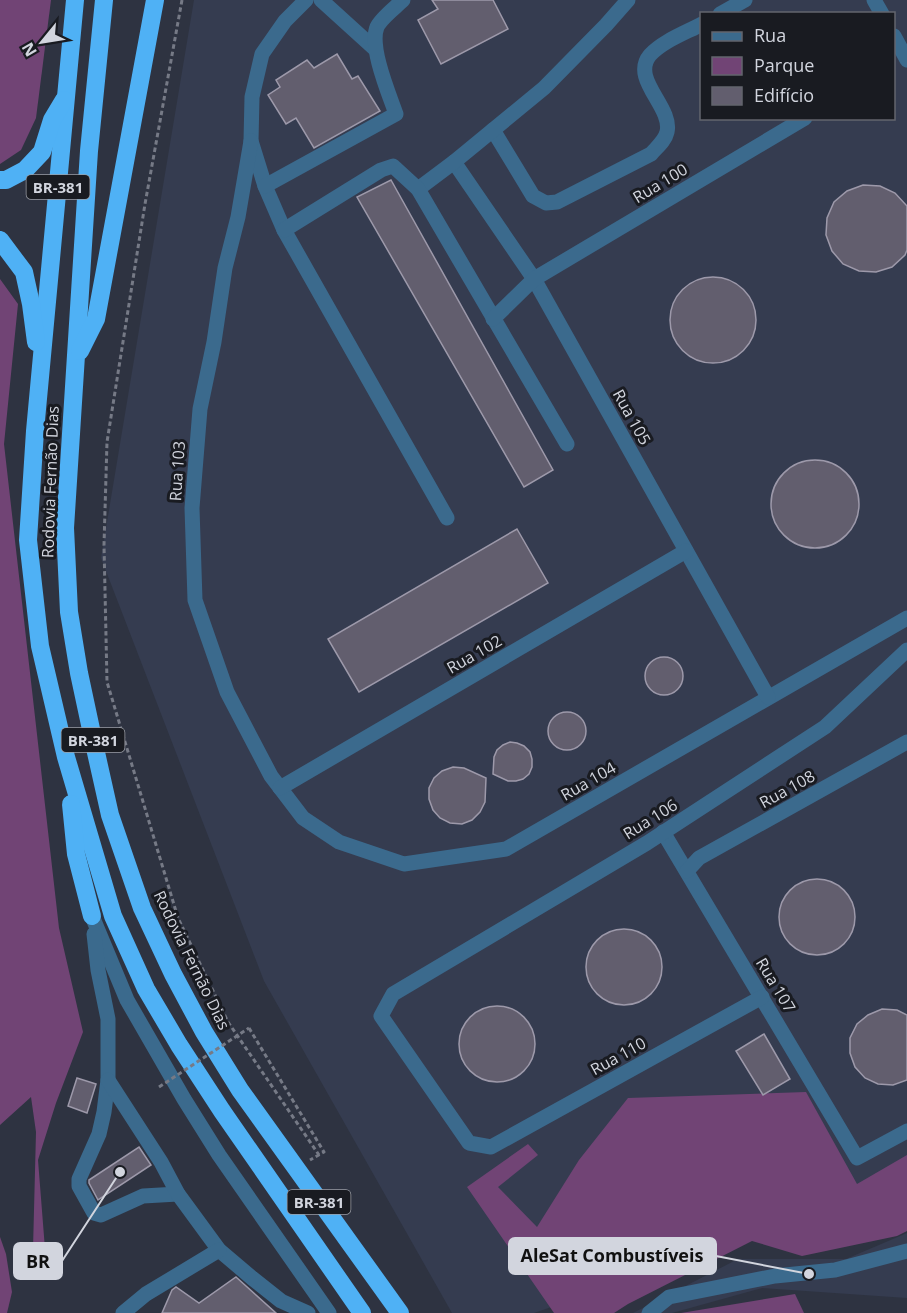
<svg xmlns="http://www.w3.org/2000/svg" width="907" height="1313" viewBox="0 0 907 1313" font-family="'Open Sans',sans-serif">
<rect width="100%" height="100%" fill="#2e3341"/>
<g fill="#353c50" fill-rule="evenodd">
<path d="M194,0H907V1185L534,1313H452L264,981L101,558ZM702,14H894V118H702Z"/>
<polygon points="907,1233 907,1298 762,1288 672,1313 633,1313 738,1259 846,1259"/>
</g>
<g fill="#714475">
<polygon points="0,0 51,0 36,118 21,150 0,164"/>
<polygon points="0,279 18,304 4,444 59,928 83,1032 56,1103 38,1160 45,1249 33,1249 36,1132 31,1097 0,1125"/>
<polygon points="806,1092 857,1184 907,1155 907,1231 897,1236 802,1256 752,1241 628,1304 614,1313 554,1313 467,1187 528,1144 538,1155 498,1187 537,1227 579,1160 628,1098"/>
<polygon points="0,1237 6,1254 12,1292 7,1313 0,1313"/>
<polygon points="795,1294 804,1313 681,1313"/>
</g>
<g fill="#625e6e" stroke="#9d99aa" stroke-width="1.5">
<polygon points="432,0 493,0 508,29 441,64 418,20 438,9"/>
<polygon points="337,54 352,79 358,76 380,111 314,148 296,118 286,124 268,95 280,87 276,80 307,60 314,68"/>
<polygon points="391,180 553,470 524,487 357,197"/>
<polygon points="863,185 880,186 895,193 907,206 907,250 905,255 892,267 876,272 859,271 843,264 832,251 826,235 827,218 834,202 847,191"/>
<circle cx="713" cy="320" r="43"/>
<circle cx="815" cy="504" r="44"/>
<polygon points="517,529 548,583 359,692 328,639"/>
<circle cx="664" cy="676" r="19"/>
<circle cx="567" cy="731" r="19"/>
<polygon points="510,742 517,743 524,746 530,752 532,759 532,767 529,774 523,779 516,781 508,781 493,774 494,757 497,750 503,745"/>
<polygon points="453,767 464,768 486,778 485,802 480,812 472,820 462,824 450,823 440,818 433,810 429,799 429,788 434,778 442,771"/>
<circle cx="817" cy="917" r="38"/>
<circle cx="624" cy="967" r="38"/>
<circle cx="497" cy="1044" r="38"/>
<polygon points="882,1009 897,1010 907,1015 907,1080 893,1085 878,1084 865,1078 855,1067 850,1053 850,1038 857,1024 868,1015"/>
<polygon points="764,1034 790,1079 763,1095 736,1051"/>
<polygon points="77,1078 96,1084 87,1113 68,1106"/>
<polygon points="139,1147 151,1165 98,1200 89,1183 89,1180"/>
<polygon points="236,1277 276,1313 162,1313 172,1290 176,1287 199,1303"/>
</g>
<g fill="none" stroke-linecap="round" stroke-linejoin="round">
<g stroke="#767a86" stroke-width="3" stroke-dasharray="4.5 3" stroke-linecap="butt">
<polyline points="182,0 145,204 107,442 104,545 107,682 178,918 228,1022 319,1155"/>
<polyline points="249,1028 324,1152 310,1160"/>
</g>
<g stroke="#3b6a8d" stroke-width="15">
<polyline points="306,0 285,21 262,54 252,97 251,141 265,186 284,230 447,518"/>
<polyline points="321,0 375,49"/>
<polyline points="874,0 882,14"/>
<polyline points="720,14 745,0"/>
<polyline points="894,36 907,60"/>
<path d="M493,130L533,196L546,203L557,202L651,154C657,147 665,141 667,132C673,107 630,79 650,55C663,41 685,33 702,24"/>
<polyline points="251,141 238,217 225,268 214,342 200,409 192,508 195,600 227,692 271,776 303,818 339,842 404,864 506,849 907,618"/>
<polyline points="454,162 534,279 768,697"/>
<path d="M265,186L396,114C389,94 369,47 377,27C381,18 396,7 403,0"/>
<polyline points="418,189 454,162 544,88 606,25 628,0"/>
<polyline points="284,230 381,170 393,166 418,189 567,444"/>
<polyline points="493,319 534,279 805,118"/>
<polyline points="280,788 686,551"/>
<polyline points="663,832 857,1158 907,1131"/>
<polyline points="687,871 699,858 907,742"/>
<polyline points="92,916 127,1000 184,1099 219,1155 329,1313"/>
<polyline points="94,934 98,970 108,1019 108,1080 104,1112 99,1134 79,1179 79,1186 94,1213 101,1215 143,1196 178,1194"/>
<polyline points="762,997 491,1147 469,1143 381,1016 393,994 647,843 825,727 907,650"/>
<polyline points="108,1080 161,1162 178,1194 219,1250 252,1278 281,1301 308,1313"/>
<polyline points="123,1313 146,1294 219,1250"/>
<polyline points="649,1313 669,1297 775,1276 835,1270 907,1251"/>
</g>
<g stroke="#4fb1f5" stroke-width="18">
<polyline points="75,0 35,431 28,540 40,646 66,757 113,916 146,989 179,1045 222,1111 362,1313"/>
<polyline points="104,0 89,151 65,528 69,612 79,673 95,748 110,815 142,908 173,974 204,1032 240,1090 400,1313"/>
<polyline points="0,180 6,180 25,170 42,152 52,120 64,100"/>
<polyline points="0,240 24,272 31,304 36,342"/>
<polyline points="80,351 96,319 155,0"/>
<polyline points="71,804 76,854 92,916"/>
</g>
<polyline stroke="#767a86" stroke-width="3" stroke-dasharray="4.5 3" stroke-linecap="butt" points="159,1087 249,1028"/>
</g>
<g text-anchor="middle" dominant-baseline="central" stroke-width="6" stroke-linejoin="round" paint-order="stroke">
<g fill="#191b21" stroke="#9a9da5" stroke-width="1.5">
<rect x="26.5" y="175" width="63" height="24" rx="4.5"/>
<rect x="61.5" y="728" width="63" height="24" rx="4.5"/>
<rect x="287.5" y="1190" width="63" height="24" rx="4.5"/>
</g>
<g font-size="15" font-weight="bold" fill="#d2d5de">
<text x="58" y="187">BR-381</text>
<text x="93" y="740">BR-381</text>
<text x="319" y="1202">BR-381</text>
</g>
<g font-size="16" fill="#d2d5de" stroke="#191b21">
<text transform="translate(660 183) rotate(-31)">Rua 100</text>
<text transform="translate(632 417) rotate(61)">Rua 105</text>
<text transform="translate(177 471) rotate(-86)">Rua 103</text>
<text transform="translate(50 482) rotate(-88)">Rodovia Fernão Dias</text>
<text transform="translate(474 654) rotate(-30)">Rua 102</text>
<text transform="translate(588 781) rotate(-30)">Rua 104</text>
<text transform="translate(787 789) rotate(-29)">Rua 108</text>
<text transform="translate(650 819) rotate(-32)">Rua 106</text>
<text transform="translate(192 960) rotate(64)">Rodovia Fernão Dias</text>
<text transform="translate(776 985) rotate(59)">Rua 107</text>
<text transform="translate(618 1056) rotate(-29)">Rua 110</text>
</g>
</g>
<path fill="none" stroke="#d2d5de" stroke-width="2" d="M809 1274L716 1256M120 1172L62 1261"/>
<g fill="#d2d5de" stroke="#191b21" stroke-width="2">
<circle cx="809" cy="1274" r="6"/>
<circle cx="120" cy="1172" r="6"/>
</g>
<g fill="#d2d5de" stroke="#d2d5de" stroke-width="2">
<rect x="509" y="1238" width="207" height="36" rx="6"/>
<rect x="14" y="1243" width="48" height="36" rx="6"/>
</g>
<g font-size="18" text-anchor="middle" font-weight="bold" fill="#111">
<text x="612" y="1262">AleSat Combustíveis</text>
<text x="38" y="1268">BR</text>
</g>
<rect x="700" y="12" width="195" height="108" fill="#191b21" stroke="#63656d" stroke-width="1.5"/>
<rect x="712" y="32" width="30" height="9" fill="#3b6a8d" stroke="#63656d" stroke-width="1.5"/>
<text x="754" y="42" font-size="18" fill="#d2d5de">Rua</text>
<rect x="712" y="57" width="30" height="18" fill="#714475" stroke="#63656d" stroke-width="1.5"/>
<text x="754" y="72" font-size="18" fill="#d2d5de">Parque</text>
<rect x="712" y="87" width="30" height="18" fill="#625e6e" stroke="#63656d" stroke-width="1.5"/>
<text x="754" y="102" font-size="18" fill="#d2d5de">Edifício</text>
<g transform="translate(42 42) rotate(240)" stroke="#191b21" stroke-width="4.5" paint-order="stroke">
<path d="M0-4.5L10 22L0 15L-10 22Z" fill="#d2d5de"/>
<text y="-9" font-size="16" font-weight="bold" text-anchor="middle" fill="#d2d5de">N</text>
</g>
</svg>
